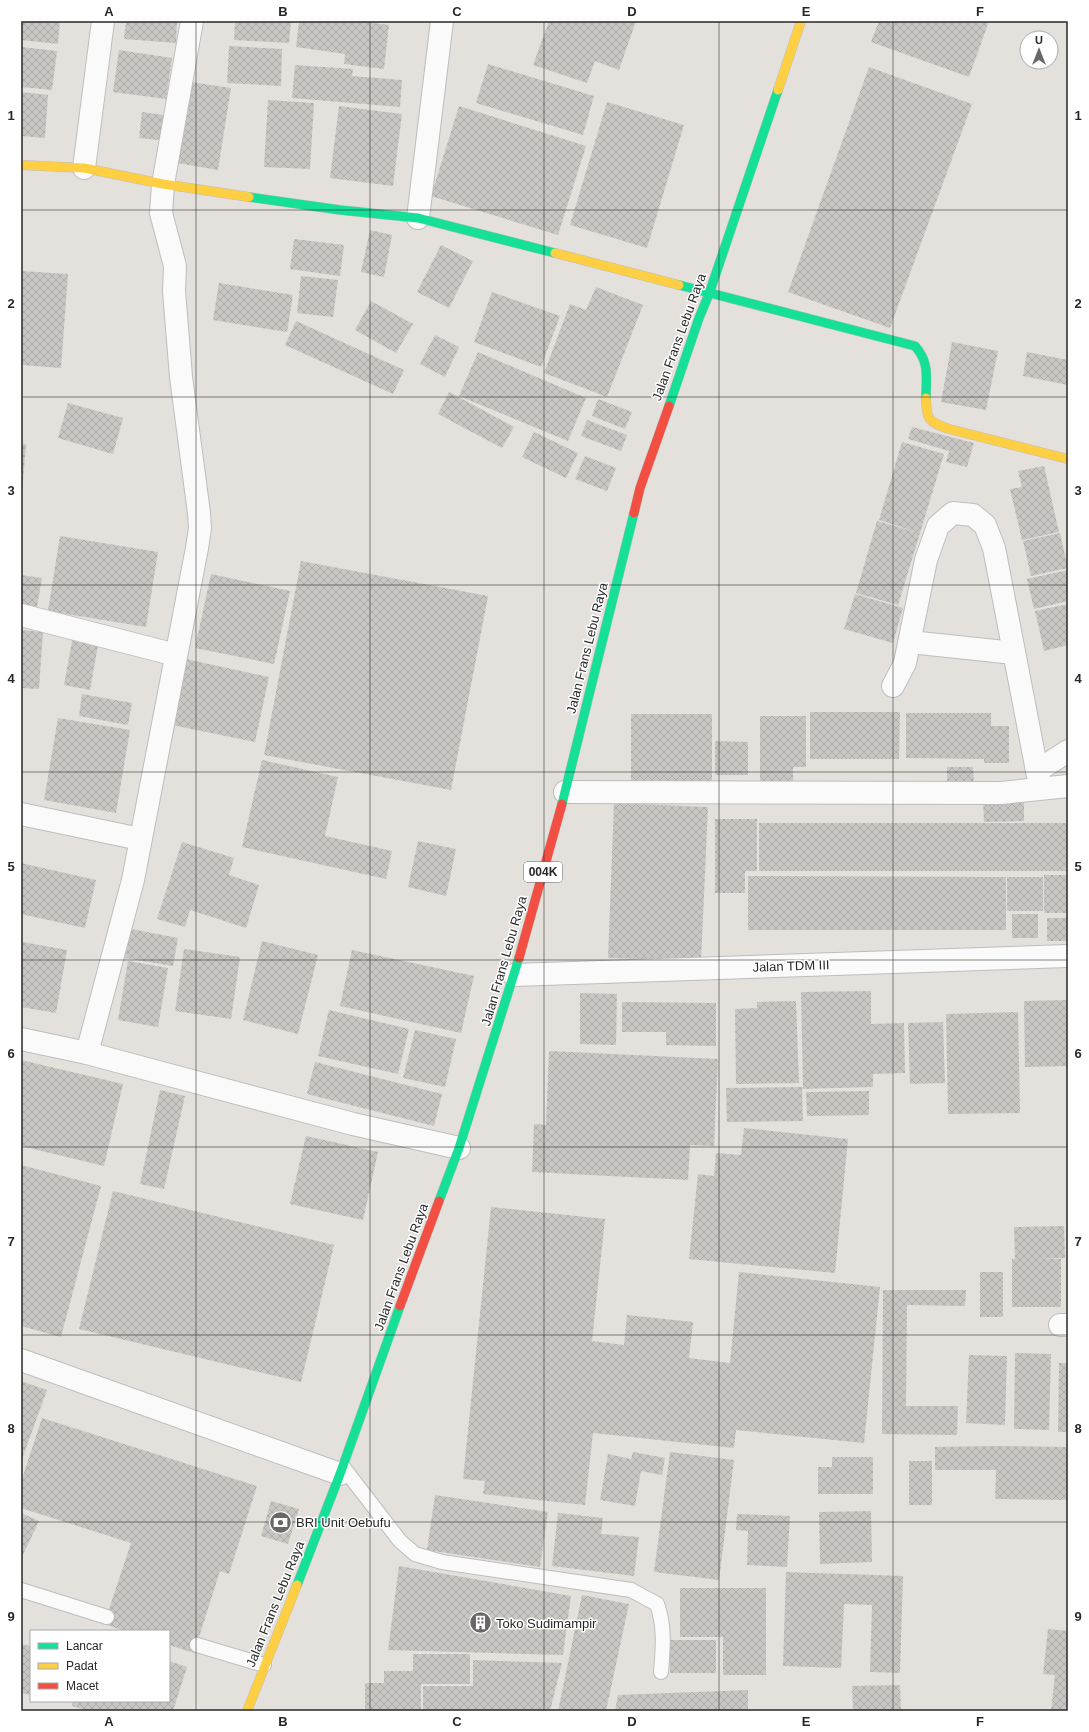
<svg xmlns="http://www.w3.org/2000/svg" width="1089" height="1732" viewBox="0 0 1089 1732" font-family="Helvetica,sans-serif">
<defs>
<pattern id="building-cross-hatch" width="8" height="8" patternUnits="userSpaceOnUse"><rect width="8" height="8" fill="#c9c7c3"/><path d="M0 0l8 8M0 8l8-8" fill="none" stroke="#adaba8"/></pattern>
</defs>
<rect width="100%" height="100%" fill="#e4e1dc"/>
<g fill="url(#building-cross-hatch)">
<polygon points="21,21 60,21 58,44 21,40"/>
<polygon points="126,21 177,21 176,43 124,39"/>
<polygon points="235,21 291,21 289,43 234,40"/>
<polygon points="299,21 332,22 332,21 359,21 389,25 384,69 344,64 345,54 296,47"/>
<polygon points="549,21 636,21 619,70 595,61 587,83 533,65"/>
<polygon points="879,21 989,21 969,77 871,42"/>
<polygon points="229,46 282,49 281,86 227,83"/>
<polygon points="21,47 57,51 52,90 21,87"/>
<polygon points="119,50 172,58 166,99 113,92"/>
<polygon points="488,64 594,96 583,135 476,103"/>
<polygon points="295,65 353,69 352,76 402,80 400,107 292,98"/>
<polygon points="869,67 972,104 890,328 788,292"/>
<polygon points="190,82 231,88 218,170 177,163"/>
<polygon points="21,92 48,95 45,138 21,136"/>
<polygon points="268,100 314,103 310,169 264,167"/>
<polygon points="607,102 684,125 647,248 570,225"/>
<polygon points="339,106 402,114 393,186 330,178"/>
<polygon points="459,106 586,146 558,235 431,196"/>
<polygon points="142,112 170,116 167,141 139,138"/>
<polygon points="370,230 392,235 384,277 361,272"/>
<polygon points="294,239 344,245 340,276 290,269"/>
<polygon points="441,245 473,261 449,308 417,292"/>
<polygon points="21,271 68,274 61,368 21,365"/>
<polygon points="301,276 338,280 333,317 297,313"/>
<polygon points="219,283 293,295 287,332 213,320"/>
<polygon points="596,287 643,305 607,397 544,373 570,304 586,310"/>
<polygon points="492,292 560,316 541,367 474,342"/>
<polygon points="371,301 413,324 396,353 355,330"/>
<polygon points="296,321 404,370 393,394 285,345"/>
<polygon points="435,335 459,347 445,377 420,364"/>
<polygon points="952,342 998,351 986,410 941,402"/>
<polygon points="478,352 586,398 568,441 459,396"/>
<polygon points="1027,352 1068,360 1068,385 1023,376"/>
<polygon points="449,392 514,427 502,448 438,414"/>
<polygon points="598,399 632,412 625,429 592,416"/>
<polygon points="68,403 123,418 113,454 58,438"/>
<polygon points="587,420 627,435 621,451 581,436"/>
<polygon points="912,427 974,443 967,467 946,462 949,451 908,439"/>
<polygon points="534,432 578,453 566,478 522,457"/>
<polygon points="902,442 944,454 920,533 879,520"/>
<polygon points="21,444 26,444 22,492 21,492"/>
<polygon points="585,456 616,468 607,491 575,479"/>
<polygon points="1044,466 1059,532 1022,540 1010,489 1022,487 1018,471"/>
<polygon points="877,521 920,533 898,605 856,593"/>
<polygon points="1060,533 1068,568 1031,576 1023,541"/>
<polygon points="60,536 158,552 146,627 48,611"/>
<polygon points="301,561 488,596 451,790 264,755"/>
<polygon points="1068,570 1068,601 1034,609 1027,579"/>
<polygon points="211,574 290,591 274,664 195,648"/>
<polygon points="21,575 42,578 37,607 21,604"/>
<polygon points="855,594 903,608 893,643 844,629"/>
<polygon points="1068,604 1068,645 1044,651 1035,611"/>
<polygon points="21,630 43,632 39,689 21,688"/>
<polygon points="73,636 99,640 90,690 64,685"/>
<polygon points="186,659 269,677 255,742 172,725"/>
<polygon points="82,694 132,703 128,725 79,716"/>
<polygon points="810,712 900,712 899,759 810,759"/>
<polygon points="906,713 991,713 991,726 1009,726 1009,763 984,763 984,759 906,758"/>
<rect x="631" y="714" width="81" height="74"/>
<polygon points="760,716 806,716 806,767 793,767 793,782 760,782"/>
<polygon points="58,718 130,730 116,813 44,800"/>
<polygon points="715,741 748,742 748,775 715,775"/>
<polygon points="262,760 338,777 325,836 392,851 386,879 242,847"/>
<polygon points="947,767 973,767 974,782 947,783"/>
<polygon points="983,800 1024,800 1024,821 984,822"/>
<polygon points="614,803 708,807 701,961 608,958"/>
<polygon points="715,819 757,819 757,871 745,871 745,893 715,893"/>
<rect x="759" y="823" width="309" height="48"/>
<polygon points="418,841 456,849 446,896 408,887"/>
<polygon points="182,842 234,858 229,875 259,885 246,928 190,910 185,927 157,919"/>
<polygon points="21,863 96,880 85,928 21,914"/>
<rect x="1044" y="875" width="24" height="38"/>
<polygon points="748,876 1006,877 1006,930 748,930"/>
<rect x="1007" y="877" width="36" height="34"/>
<rect x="1012" y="914" width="26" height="24"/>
<rect x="1047" y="918" width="21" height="23"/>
<polygon points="131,929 178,938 173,966 125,958"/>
<polygon points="262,941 318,955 298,1034 243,1020"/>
<polygon points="23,942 67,950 56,1013 21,1007 21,954"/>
<polygon points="184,949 240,957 231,1019 175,1011"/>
<polygon points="352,950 474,976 461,1033 340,1006"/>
<polygon points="128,961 168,968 158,1027 118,1020"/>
<polygon points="871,991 871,1024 904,1023 905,1073 873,1074 873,1087 802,1089 803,1121 727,1122 726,1088 803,1087 801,992"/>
<polygon points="580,993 617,994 616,1045 580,1044"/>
<polygon points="1068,1000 1068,1066 1025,1067 1024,1001"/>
<polygon points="796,1001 799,1083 736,1084 735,1009 757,1008 757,1002"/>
<polygon points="622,1002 716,1003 716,1046 666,1045 666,1032 622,1032"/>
<polygon points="329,1010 409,1029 398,1074 318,1056"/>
<polygon points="1018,1012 1020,1113 948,1114 946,1014"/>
<polygon points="943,1022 945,1083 910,1084 908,1023"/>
<polygon points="415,1030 456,1039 445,1087 403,1078"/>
<polygon points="549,1051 718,1059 714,1146 690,1145 688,1180 532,1172 534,1124 546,1125"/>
<polygon points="21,1060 123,1084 104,1166 21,1146"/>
<polygon points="315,1062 442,1094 434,1126 307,1094"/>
<polygon points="160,1090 185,1096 164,1189 140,1184"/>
<polygon points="869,1091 869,1115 807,1116 806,1092"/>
<polygon points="744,1128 848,1139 835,1273 689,1259 698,1174 714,1176 716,1153 741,1155"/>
<polygon points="306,1136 378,1152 363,1220 290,1204"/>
<polygon points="21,1165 101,1186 61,1337 21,1326"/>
<polygon points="113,1191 334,1245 301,1382 79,1329"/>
<polygon points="491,1207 605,1219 592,1341 624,1345 627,1315 693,1322 689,1358 730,1363 739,1272 880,1287 864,1443 736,1430 734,1448 593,1433 585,1505 483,1494 485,1481 463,1479"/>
<polygon points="1064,1226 1065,1258 1040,1259 1061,1259 1061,1307 1012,1307 1012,1259 1015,1259 1014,1227"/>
<rect x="980" y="1272" width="23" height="45"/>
<polygon points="883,1290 966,1290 965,1306 907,1305 906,1406 958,1406 957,1435 882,1434"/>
<polygon points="1015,1353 1051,1354 1049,1430 1014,1429"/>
<polygon points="969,1355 1007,1356 1005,1425 966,1423"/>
<polygon points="1059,1363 1068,1363 1068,1432 1058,1432"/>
<polygon points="21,1381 47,1390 21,1462"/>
<polygon points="42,1418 257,1486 229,1574 220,1571 194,1653 169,1645 169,1631 125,1631 104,1624 131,1543 21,1508 21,1482"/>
<polygon points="996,1446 1068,1447 1068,1500 995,1499 996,1470 935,1470 935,1447"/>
<polygon points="633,1452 665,1458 662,1475 641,1471 635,1506 600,1500 608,1454 631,1459"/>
<polygon points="670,1452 734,1460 719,1580 654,1572"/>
<polygon points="832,1457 873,1457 873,1494 818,1494 818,1467 832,1467"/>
<rect x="909" y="1461" width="23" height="44"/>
<polygon points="435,1495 548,1512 540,1567 427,1550"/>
<polygon points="271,1501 299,1509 288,1544 261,1536"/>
<polygon points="871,1511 872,1562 820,1564 819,1512"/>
<polygon points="21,1513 39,1521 21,1559"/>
<polygon points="558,1513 603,1518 601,1534 639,1537 634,1576 552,1566"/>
<polygon points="737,1514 790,1516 787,1567 747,1565 748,1531 736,1530"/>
<polygon points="399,1566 571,1596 563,1655 388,1650"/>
<polygon points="786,1572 903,1576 900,1673 870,1672 872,1605 844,1604 841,1668 783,1666"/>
<polygon points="680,1588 766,1588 766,1675 723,1675 723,1637 680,1637"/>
<polygon points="582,1595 629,1604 606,1711 558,1711"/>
<polygon points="1048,1629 1068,1631 1068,1711 1051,1711 1055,1675 1043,1674"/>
<rect x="670" y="1640" width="46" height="33"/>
<polygon points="21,1644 31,1646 31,1695 21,1693"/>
<polygon points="413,1654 470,1654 470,1684 421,1684 421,1711 365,1711 365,1683 384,1683 384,1671 413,1671"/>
<polygon points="473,1660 562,1663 550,1711 423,1711 423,1686 473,1686"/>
<polygon points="169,1661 187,1667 173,1711 88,1711 72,1706 73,1701 169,1701"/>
<polygon points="900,1685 901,1711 853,1711 852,1686"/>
<polygon points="748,1690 748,1711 615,1711 618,1695"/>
</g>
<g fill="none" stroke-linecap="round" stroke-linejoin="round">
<defs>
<g id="lane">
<path d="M343,1467L400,1541L415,1554L442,1562L631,1590L657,1604C665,1626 663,1648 661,1672"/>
<polyline points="21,1590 107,1617"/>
<polyline points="197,1645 264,1665"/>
</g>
<g id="street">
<polyline points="84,168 103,21"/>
<polyline points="418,218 442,21"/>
<polyline points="21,615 176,655"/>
<polyline points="910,642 1014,653"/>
<polyline points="893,686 905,663 926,560 938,526 953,513 973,515 985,525 994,548 1037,771"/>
<polyline points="1040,784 1037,771 1068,751"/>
<polyline points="565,792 1001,793 1068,786"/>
<polyline points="21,814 140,839"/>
<polyline points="514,975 1068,956"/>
<polyline points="21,1039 87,1053 353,1124 459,1148"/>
<polyline points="87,1053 133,880 197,548 200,528 199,513 181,377 174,291 175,266 161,213 163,184 192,21"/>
<polyline points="1060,1325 1068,1325"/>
<polyline points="21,1360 340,1474"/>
</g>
<g id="fast">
<polyline points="249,197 340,210 418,218 555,253"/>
<path d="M679,285L915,346C930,363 926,377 926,398"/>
<polyline points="669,406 699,318 709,294 778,90"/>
<polyline points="562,804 634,513"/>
<polyline points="439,1201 459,1148 519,958"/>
<polyline points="297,1585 340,1474 400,1306"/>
</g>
<g id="slow">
<polyline points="778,90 801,21"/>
<polyline points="21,165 84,168 163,184 249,197"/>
<polyline points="555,253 679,285"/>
<path d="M926,398C926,420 929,422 949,429L1068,459"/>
<polyline points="247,1711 297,1585"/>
</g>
<g id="jam">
<polyline points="634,513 640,488 669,406"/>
<polyline points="519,958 562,804"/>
<polyline points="400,1306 439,1201"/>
</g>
</defs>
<use href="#lane" stroke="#bebdbd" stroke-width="16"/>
<use href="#street" stroke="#bebdbd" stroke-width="24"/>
<use href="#fast" stroke="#bebdbd" stroke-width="10"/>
<use href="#slow" stroke="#bebdbd" stroke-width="10"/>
<use href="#jam" stroke="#bebdbd" stroke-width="10"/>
<use href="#lane" stroke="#fbfafa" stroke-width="14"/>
<use href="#street" stroke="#fbfafa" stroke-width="22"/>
<use href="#fast" stroke="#16e098" stroke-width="9"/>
<use href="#slow" stroke="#ffcf43" stroke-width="9"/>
<use href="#jam" stroke="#f24e42" stroke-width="9"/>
</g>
<path fill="none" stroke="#272727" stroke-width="1" stroke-opacity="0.55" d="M196,21V1711M370,21V1711M544,21V1711M719,21V1711M893,21V1711M21,210H1068M21,397H1068M21,585H1068M21,772H1068M21,960H1068M21,1147H1068M21,1335H1068M21,1522H1068"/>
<defs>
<symbol id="bank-disc" viewBox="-11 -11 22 22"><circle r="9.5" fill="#696866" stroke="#fff"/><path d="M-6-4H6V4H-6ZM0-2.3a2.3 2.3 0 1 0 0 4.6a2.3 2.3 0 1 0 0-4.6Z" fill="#fff"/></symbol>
<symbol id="building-disc" viewBox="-11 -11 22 22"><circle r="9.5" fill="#696866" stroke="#fff"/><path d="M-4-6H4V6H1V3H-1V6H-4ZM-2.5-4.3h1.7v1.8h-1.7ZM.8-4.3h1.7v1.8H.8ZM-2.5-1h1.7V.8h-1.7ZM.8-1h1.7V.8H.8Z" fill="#fff"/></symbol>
</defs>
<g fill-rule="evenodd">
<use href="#bank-disc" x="268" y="1510" width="25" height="25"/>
<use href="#building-disc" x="468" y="1610" width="25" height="25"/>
</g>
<g text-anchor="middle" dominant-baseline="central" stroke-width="3" stroke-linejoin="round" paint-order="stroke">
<rect fill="#fff" stroke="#686868" stroke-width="1" x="524" y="862" width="38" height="20" rx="3"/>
<g font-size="12" font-weight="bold" fill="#272727">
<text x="543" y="872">004K</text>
</g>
<g font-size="13" fill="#272727" stroke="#fff">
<text transform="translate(679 337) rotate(-70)">Jalan Frans Lebu Raya</text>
<text transform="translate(587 648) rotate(-76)">Jalan Frans Lebu Raya</text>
<text transform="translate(504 961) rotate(-74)">Jalan Frans Lebu Raya</text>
<text transform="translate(791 966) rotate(-2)">Jalan TDM III</text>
<text transform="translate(401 1267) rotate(-70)">Jalan Frans Lebu Raya</text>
<text transform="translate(275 1604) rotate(-68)">Jalan Frans Lebu Raya</text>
</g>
<g font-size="13" fill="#272727" stroke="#fff" text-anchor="start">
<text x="296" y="1522">BRI Unit Oebufu</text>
<text x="496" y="1623">Toko Sudimampir</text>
</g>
</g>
<rect width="1089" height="1732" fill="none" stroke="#ffffff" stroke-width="44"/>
<rect x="30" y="1630" width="140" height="72" fill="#ffffff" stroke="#a9a9a9"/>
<rect x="38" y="1643" width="20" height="6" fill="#16e098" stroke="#a9a9a9"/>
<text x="66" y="1650" font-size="12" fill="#272727">Lancar</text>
<rect x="38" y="1663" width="20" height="6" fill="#ffcf43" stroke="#a9a9a9"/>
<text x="66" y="1670" font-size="12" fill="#272727">Padat</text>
<rect x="38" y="1683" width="20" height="6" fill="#f24e42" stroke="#a9a9a9"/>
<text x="66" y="1690" font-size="12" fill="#272727">Macet</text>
<g transform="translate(1039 50)"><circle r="19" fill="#ffffff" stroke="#a9a9a9"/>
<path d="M0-3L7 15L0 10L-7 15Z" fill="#696866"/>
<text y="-6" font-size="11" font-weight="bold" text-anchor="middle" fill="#272727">U</text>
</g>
<rect x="22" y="22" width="1045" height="1688" fill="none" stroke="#272727" stroke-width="1.5"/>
<g font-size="13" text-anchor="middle" font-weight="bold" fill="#272727">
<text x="109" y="16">A</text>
<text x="283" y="16">B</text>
<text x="457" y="16">C</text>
<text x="632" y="16">D</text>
<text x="806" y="16">E</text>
<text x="980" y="16">F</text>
<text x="11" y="120">1</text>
<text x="1078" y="120">1</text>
<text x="11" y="308">2</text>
<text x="1078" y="308">2</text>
<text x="11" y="495">3</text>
<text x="1078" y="495">3</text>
<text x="11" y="683">4</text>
<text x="1078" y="683">4</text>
<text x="11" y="871">5</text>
<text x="1078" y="871">5</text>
<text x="11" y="1058">6</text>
<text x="1078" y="1058">6</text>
<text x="11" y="1246">7</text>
<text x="1078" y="1246">7</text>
<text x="11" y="1433">8</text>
<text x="1078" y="1433">8</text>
<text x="11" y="1621">9</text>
<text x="1078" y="1621">9</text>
<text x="109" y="1726">A</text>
<text x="283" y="1726">B</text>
<text x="457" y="1726">C</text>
<text x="632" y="1726">D</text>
<text x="806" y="1726">E</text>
<text x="980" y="1726">F</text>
</g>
</svg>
